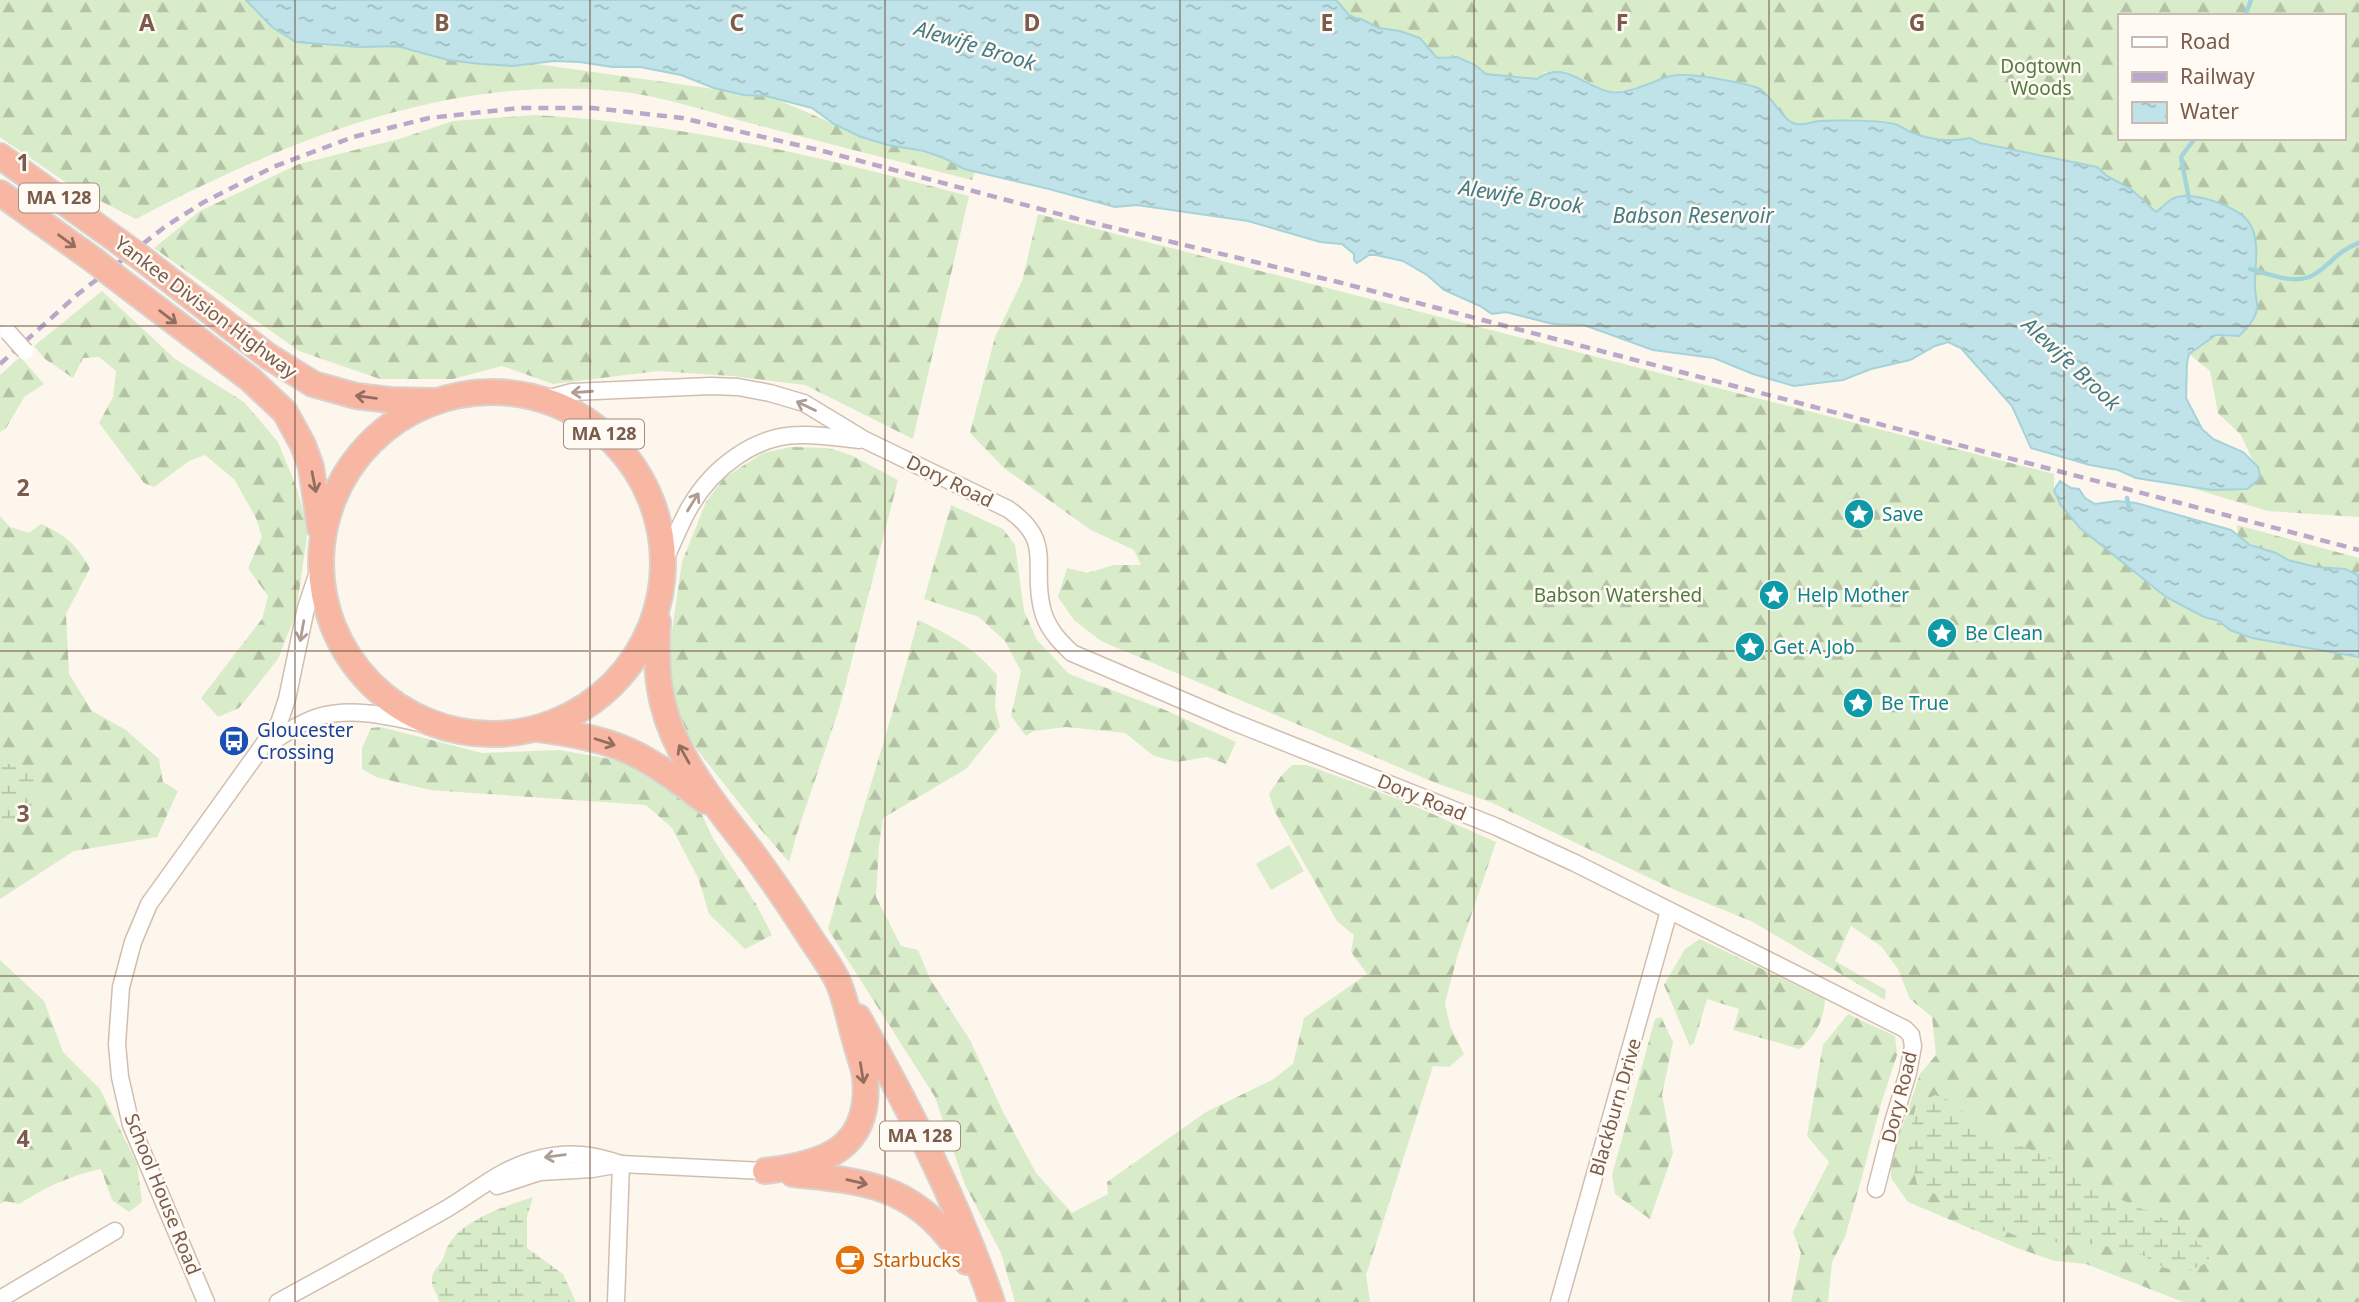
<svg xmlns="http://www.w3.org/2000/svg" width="2359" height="1302" viewBox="0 0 2359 1302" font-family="'Noto Sans',sans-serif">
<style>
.green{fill:#d8ecc9}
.forest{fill:url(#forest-firs);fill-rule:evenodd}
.wetland{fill:url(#wetland-marsh)}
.water{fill:url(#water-ripples);stroke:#a5d3da;stroke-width:2}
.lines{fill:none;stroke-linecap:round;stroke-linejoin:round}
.stream{stroke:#a5d3da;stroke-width:4.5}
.minor-casing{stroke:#d1beb0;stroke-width:19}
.highway-casing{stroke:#dad1cd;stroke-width:28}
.minor{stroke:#fff;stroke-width:16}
.highway{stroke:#f7b7a3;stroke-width:24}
.rail{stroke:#b9a8c9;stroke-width:4.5;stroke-dasharray:10 7;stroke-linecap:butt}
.minor-bridge-casing{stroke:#d1beb0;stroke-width:19;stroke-linecap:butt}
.highway-bridge-casing{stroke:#dad1cd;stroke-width:28;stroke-linecap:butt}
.minor-bridge{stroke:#fff;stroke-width:16}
.highway-bridge{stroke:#f7b7a3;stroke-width:24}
.oneway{stroke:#936e5e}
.oneway2{stroke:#af9d94}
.grid{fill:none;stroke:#7a5c4d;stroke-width:2;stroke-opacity:0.55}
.labels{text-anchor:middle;stroke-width:5;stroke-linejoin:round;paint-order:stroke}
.shield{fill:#fffaf3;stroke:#a28b7f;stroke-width:2}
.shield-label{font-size:18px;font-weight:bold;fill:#7a5c4d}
.park-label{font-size:19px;fill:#537a41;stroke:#fffaf3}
.street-label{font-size:19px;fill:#7a5c4d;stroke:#fffaf3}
.culture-label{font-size:19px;fill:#0d838f;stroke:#fffaf3;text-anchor:start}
.transit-label{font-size:19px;fill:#164399;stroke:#fffaf3;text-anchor:start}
.food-label{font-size:19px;fill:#c56008;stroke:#fffaf3;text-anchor:start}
.water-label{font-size:21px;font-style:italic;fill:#437c86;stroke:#fffaf3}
.grid-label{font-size:23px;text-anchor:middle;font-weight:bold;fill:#7a5c4d;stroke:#fffaf3;stroke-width:5;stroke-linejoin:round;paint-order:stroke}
</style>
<defs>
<pattern id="forest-firs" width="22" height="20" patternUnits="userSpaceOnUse" patternTransform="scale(1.75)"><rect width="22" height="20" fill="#d8ecc9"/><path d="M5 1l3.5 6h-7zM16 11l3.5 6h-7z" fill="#b4c2a5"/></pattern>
<pattern id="wetland-marsh" width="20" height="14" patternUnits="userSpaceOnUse" patternTransform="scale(1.75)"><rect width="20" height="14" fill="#d8ecc9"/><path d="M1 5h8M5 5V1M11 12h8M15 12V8" fill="none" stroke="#b4c2a5"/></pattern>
<pattern id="water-ripples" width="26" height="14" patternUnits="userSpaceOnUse" patternTransform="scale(1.75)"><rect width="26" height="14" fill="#bfe3e8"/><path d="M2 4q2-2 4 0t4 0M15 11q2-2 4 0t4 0" fill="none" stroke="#a0bbbe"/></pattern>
</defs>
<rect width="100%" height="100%" fill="#fdf6ec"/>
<polygon class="green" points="1289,845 1304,871 1271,890 1256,864"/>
<g class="forest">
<path d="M0 0H256L298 39 437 50 771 97 853 132 977 166 972 180C901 162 829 144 757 125 716 114 666 97 624 92 452 72 284 141 136 219L71 186 0 137Z"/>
<path d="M1336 0H2359V517L2268 511 2191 488 2212 490 2247 489 2258 467 2253 461 2241 435 2218 413 2210 371 2189 354C2206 340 2210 334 2233 337L2257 300C2253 284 2256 267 2255 250 2254 222 2236 204 2207 200 2195 198 2181 201 2168 201L2158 212H2156L2131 189 2107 176 2096 167 1980 143 1970 138 1956 141 1926 137 1913 133 1894 124 1817 121 1802 124 1794 123 1784 115 1760 89 1745 83 1699 76H1671L1649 85 1612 92 1599 88 1582 78 1545 72 1537 79 1486 74 1475 65 1451 56 1437 58 1420 38 1400 31 1379 28 1361 19 1355 18 1349 15ZM2119 16H2343V138H2119Z"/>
<path d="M535 115C683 123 826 158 969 196L913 439 805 385 732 376 658 371 553 384 502 366 453 379H380L299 351 154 248 200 211 299 164 399 139 453 121Z"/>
<polygon points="1038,214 2054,474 2054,490 2056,497 2080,528 2166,597 2242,634 2268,642 2315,648 2359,657 2359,1302 2183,1302 2086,1264 2055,1261 2017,1248 1908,1202 1891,1178 1891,1160 1920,1074 1936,1055 1932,1017 1910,999 1898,969 1881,946 1851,926 1835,961 1886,990 1885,1000 1753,922 1675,890 1490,802 1436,783 1101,641 1074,620 1058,597 1067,568 1087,573 1114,565 1141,565 1134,550 1091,530 1004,468 970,433 995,337 1022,281"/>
<polygon points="102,291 175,359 244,402 278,442 297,489 308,529 296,613 278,659 239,708 218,717 201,698 262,619 268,596 248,568 262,537 256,518 234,479 205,455 189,461 154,487 144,483 99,423 113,397 116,371 99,357 83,358 73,378 45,359 34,346"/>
<polygon points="20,357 44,384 25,396 6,428 0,432 0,375"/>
<polygon points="791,447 828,448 851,455 898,480 840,706 797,833 789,862 756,824 694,746 676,709 670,680 670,645 682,562 706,502 724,478 763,453"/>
<polygon points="951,505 1003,529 1015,545 1024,611 1037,640 1069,674 1165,710 1236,742 1226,764 1207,757 1177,762 1154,756 1125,733 1066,727 1034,731 1026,736 1011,716 1021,671 1005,641 979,617 924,599"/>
<path d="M0 516 10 527 29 533 41 524C66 535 76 545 90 568L66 614 69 674 92 711 126 730 159 759 163 782 178 791 157 837 74 851 0 899Z"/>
<path d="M2237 525 2359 558V576C2344 568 2331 570 2315 567 2297 564 2251 548 2238 535Z"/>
<path d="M918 620C953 637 971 645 997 675L995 706 1000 727 966 769 883 818 879 846 876 897 901 946 918 950 930 979 970 1040 1003 1112 1036 1173 1072 1213 1108 1194 1107 1182 1206 1112 1272 1080 1293 1064 1304 1018 1367 974 1351 952 1354 935 1337 921 1275 812 1269 794 1281 776 1292 765H1307L1403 801 1496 842 1458 954 1445 1003 1450 1026 1464 1054 1449 1067 1433 1066 1366 1275 1370 1302H1015L1001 1253 965 1185 935 1097 828 929C857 826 891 724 918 620Z"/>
<polygon points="381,727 482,753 559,750 621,761 662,782 701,813 714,840 756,904 772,935 745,949 709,914 699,880 672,828 646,805 430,790 376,777 362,769 362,748 371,728"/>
<path d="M1700 939 1825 999C1824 1021 1815 1035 1800 1049L1733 1030 1739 1009 1707 999 1694 1043 1690 1046 1664 985 1685 949Z"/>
<path d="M0 960 44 1001 63 1052 100 1089 137 1164 142 1202 129 1212 112 1200 101 1169C68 1176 47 1187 19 1204L5 1201 0 1204Z"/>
<polygon points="1848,1014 1895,1036 1897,1055 1881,1104 1863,1173 1845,1237 1832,1262 1828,1302 1791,1302 1801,1253 1793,1232 1829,1162 1807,1136 1823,1045"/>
<polygon points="1661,1017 1673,1042 1662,1095 1673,1153 1650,1219 1615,1194 1612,1175 1655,1019"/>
</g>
<g class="wetland">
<path d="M0 763C21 765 45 771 35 799 31 811 10 826 0 834Z"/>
<path d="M1935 1095 1951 1101 1989 1135 2034 1151 2088 1179 2122 1200 2180 1226 2209 1253V1262L2186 1272 2165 1268 2139 1253 2126 1249 2070 1241 2040 1244 1983 1224 1962 1209 1917 1184C1910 1153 1908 1137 1916 1105Z"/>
<path d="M533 1197 527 1217V1248L563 1274 576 1302H439C438 1293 430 1287 432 1277 434 1269 440 1265 443 1259 445 1254 446 1248 449 1244 464 1219 508 1205 533 1197Z"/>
</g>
<g class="water">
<path d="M246 0H1336L1349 15 1355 18 1361 19 1379 28 1400 31 1420 38 1437 58 1457 57 1475 65 1486 74 1537 79C1564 59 1585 87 1610 92 1629 95 1654 80 1671 76 1679 74 1690 75 1698 76 1708 77 1752 84 1760 89 1773 97 1779 116 1793 123 1802 127 1811 122 1819 121 1834 120 1881 120 1894 124 1901 125 1906 131 1913 133 1931 140 1952 142 1970 138L1980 143 2097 167 2107 176 2131 189 2156 212C2163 208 2168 199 2177 197 2197 192 2239 207 2250 224 2261 242 2254 268 2255 288 2255 295 2258 302 2257 309 2255 320 2247 328 2239 336L2216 335 2189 354 2187 363 2186 398 2202 429 2213 439 2243 452 2258 467 2260 475 2257 481 2247 489 2212 490 2136 478 2118 470 2090 465 2031 448 2012 406 1961 348 1948 342 1935 346 1910 360 1871 369 1843 380 1794 386 1753 374 1714 358 1653 350 1584 325 1553 324 1506 312 1492 314 1480 306 1444 290 1427 275 1403 261 1376 255H1369L1357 263 1354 260V254L1342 244 1320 242 1248 221 1137 205 1115 207 1049 189 964 169 944 158 924 151 888 145 861 137 834 124 812 108 766 96 744 95 714 88 681 75 640 67H612L580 62 554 61 512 66 481 64 448 60 397 46 362 47 296 42 272 27Z"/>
<polygon points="2060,481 2071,488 2079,489 2085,498 2095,504 2117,501 2136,503 2231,530 2250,545 2276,553 2288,560 2316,567 2345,569 2358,575 2359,657 2252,638 2230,630 2219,621 2204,617 2166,597 2080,528 2060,504 2054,490"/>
</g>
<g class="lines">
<g class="stream">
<polyline points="2245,16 2251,0"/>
<polyline points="2189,199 2181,157 2195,138"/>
<path d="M2250 269C2266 273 2292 284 2309 277 2327 270 2335 251 2359 243"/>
<polyline points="2127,498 2129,508"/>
</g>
<g class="minor-casing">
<g id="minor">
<path d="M546 399 572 392 711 386 738 387 770 393 804 403 865 440 1008 509C1055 542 1031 564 1042 608 1046 627 1059 641 1072 653L1231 721 1497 827 1575 863 1905 1029 1911 1035 1913 1046 1908 1073 1893 1122 1876 1189"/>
<path d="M663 563C673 544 680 523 691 505 713 468 755 435 800 435 819 434 839 438 859 440"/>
<path d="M269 744C284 734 300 723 318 717 357 705 403 720 443 728"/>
<polyline points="497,1186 540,1172 592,1169 621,1164 765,1171"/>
<polyline points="0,1299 115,1231"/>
<polyline points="206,1302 131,1125 120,1077 117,1044 121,987 133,942 149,904 279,723 287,699 306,608 320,566"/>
<path d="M278 1302C335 1271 392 1240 448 1208 481 1188 503 1167 542 1158 571 1151 594 1155 621 1164"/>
<polyline points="616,1302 621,1164"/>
<polyline points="1559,1302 1669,911"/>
</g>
</g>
<g class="highway-casing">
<g id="highway">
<polyline points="0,156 118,241"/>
<polyline points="0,193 95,261"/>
<polyline points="140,257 268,356 313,384 356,396 390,400 434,401"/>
<polyline points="114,276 250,379 285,412 303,445 311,467 320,528"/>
<circle cx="492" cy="563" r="171"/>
<path d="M658 622C655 671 658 707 681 751 700 787 726 819 751 851 771 878 790 906 808 934 818 950 832 967 839 984 846 1002 850 1022 855 1040 858 1052 863 1064 865 1076 872 1148 826 1164 765 1171"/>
<path d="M539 729C562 732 585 736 608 743 644 754 675 778 705 801"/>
<path d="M858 1017C909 1108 958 1203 992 1302"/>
<path d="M793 1174C876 1182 918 1188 967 1262"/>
</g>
</g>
<use href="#minor" class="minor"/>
<use href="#highway" class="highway"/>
<polyline class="rail" points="0,364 78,294 166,226 204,202 273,167 353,137 429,118 519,108 593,108 682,118 823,151 1089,222 1338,282 2359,550"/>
<g class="minor-bridge-casing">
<polyline id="minor-bridge" points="8,332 25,351"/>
</g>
<g class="highway-bridge-casing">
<g id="highway-bridge">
<polyline points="118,241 140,257"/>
<polyline points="95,261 114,276"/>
</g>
</g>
<use href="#minor-bridge" class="minor-bridge"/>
<use href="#highway-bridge" class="highway-bridge"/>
</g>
<defs><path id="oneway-shaft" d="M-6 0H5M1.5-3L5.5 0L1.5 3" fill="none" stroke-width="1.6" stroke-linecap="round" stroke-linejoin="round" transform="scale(1.75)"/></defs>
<g class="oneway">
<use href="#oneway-shaft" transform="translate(67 241) rotate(36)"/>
<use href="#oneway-shaft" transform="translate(168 317) rotate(37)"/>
<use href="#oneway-shaft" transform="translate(366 397) rotate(-173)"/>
<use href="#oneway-shaft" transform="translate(314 482) rotate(79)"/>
<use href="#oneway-shaft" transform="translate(605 742) rotate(18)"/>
<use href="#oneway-shaft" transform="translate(684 754) rotate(-119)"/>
<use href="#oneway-shaft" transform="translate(862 1073) rotate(81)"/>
<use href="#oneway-shaft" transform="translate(857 1182) rotate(13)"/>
</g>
<g class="oneway2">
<use href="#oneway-shaft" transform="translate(582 392) rotate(176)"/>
<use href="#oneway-shaft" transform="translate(806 406) rotate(-154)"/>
<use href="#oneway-shaft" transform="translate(693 502) rotate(-58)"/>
<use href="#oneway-shaft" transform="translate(302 631) rotate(100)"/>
<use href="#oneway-shaft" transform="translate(555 1156) rotate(172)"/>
</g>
<path class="grid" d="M295 0V1302M590 0V1302M885 0V1302M1180 0V1302M1474 0V1302M1769 0V1302M2064 0V1302M0 326H2359M0 651H2359M0 976H2359"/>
<defs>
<g id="sight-disc" transform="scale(1.575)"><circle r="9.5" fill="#0f9aa8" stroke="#fffaf3"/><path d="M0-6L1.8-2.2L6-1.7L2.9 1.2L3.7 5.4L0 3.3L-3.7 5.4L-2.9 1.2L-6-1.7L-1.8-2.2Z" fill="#fff"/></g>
<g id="bus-disc" transform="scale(1.575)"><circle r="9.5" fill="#1a4fb4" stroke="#fffaf3"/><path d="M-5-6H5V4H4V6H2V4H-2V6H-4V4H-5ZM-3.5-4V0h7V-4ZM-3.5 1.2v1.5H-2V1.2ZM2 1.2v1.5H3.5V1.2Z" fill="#fff"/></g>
<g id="cafe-disc" transform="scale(1.575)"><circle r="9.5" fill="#e8710a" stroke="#fffaf3"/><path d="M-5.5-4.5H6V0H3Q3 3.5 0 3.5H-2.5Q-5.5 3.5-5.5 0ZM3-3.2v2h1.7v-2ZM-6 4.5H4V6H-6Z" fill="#fff"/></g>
</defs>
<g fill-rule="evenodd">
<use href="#sight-disc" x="1859" y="514"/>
<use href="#sight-disc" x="1774" y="595"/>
<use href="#sight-disc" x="1942" y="633"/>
<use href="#sight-disc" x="1750" y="647"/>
<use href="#sight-disc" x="1858" y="703"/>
<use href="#bus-disc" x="234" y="741"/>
<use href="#cafe-disc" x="850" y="1260"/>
</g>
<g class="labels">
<g class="shield">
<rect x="19" y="183.5" width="80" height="29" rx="5"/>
<rect x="564" y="419.5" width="80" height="29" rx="5"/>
<rect x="880" y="1121.5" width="80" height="29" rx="5"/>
</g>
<g class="shield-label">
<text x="59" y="204">MA 128</text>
<text x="604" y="440">MA 128</text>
<text x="920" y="1142">MA 128</text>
</g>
<g class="park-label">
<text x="2041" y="73">Dogtown<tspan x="2041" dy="22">Woods</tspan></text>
<text x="1618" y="602">Babson Watershed</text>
</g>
<g class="street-label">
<text transform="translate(206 307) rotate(37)" y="7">Yankee Division Highway</text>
<text transform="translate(950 481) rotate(26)" y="7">Dory Road</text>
<text transform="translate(1422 797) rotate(22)" y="7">Dory Road</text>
<text transform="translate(1899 1097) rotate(-76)" y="7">Dory Road</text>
<text transform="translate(1615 1107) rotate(-74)" y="7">Blackburn Drive</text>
<text transform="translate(163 1194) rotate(68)" y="7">School House Road</text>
</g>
<g class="culture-label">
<text x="1882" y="521">Save</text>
<text x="1797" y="602">Help Mother</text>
<text x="1965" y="640">Be Clean</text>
<text x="1773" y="654">Get A Job</text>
<text x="1881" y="710">Be True</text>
</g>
<g class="transit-label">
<text x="257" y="737">Gloucester<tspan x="257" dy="22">Crossing</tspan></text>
</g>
<g class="food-label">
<text x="873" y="1267">Starbucks</text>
</g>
<g class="water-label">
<text transform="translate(975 46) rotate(17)" y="7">Alewife Brook</text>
<text transform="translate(1521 197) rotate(9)" y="7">Alewife Brook</text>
<text x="1693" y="223">Babson Reservoir</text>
<text transform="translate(2071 364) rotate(43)" y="7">Alewife Brook</text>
</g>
</g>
<g class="grid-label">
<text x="147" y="31">A</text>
<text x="442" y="31">B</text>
<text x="737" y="31">C</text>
<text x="1032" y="31">D</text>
<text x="1327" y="31">E</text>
<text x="1622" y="31">F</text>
<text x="1917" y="31">G</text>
<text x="23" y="171">1</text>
<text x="23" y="496">2</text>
<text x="23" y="822">3</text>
<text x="23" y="1147">4</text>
</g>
<rect x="2118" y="14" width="228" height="126" fill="#fffaf3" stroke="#cabbb1" stroke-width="2"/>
<rect x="2132" y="37" width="35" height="10" fill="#ffffff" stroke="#cabbb1" stroke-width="2"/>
<text x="2180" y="49" font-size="21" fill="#7a5c4d">Road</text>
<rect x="2132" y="72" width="35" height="10" fill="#b9a8c9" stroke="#cabbb1" stroke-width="2"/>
<text x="2180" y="84" font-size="21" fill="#7a5c4d">Railway</text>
<rect x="2132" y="102" width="35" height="21" fill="url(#water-ripples)" stroke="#cabbb1" stroke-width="2"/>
<text x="2180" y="119" font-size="21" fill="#7a5c4d">Water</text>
</svg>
